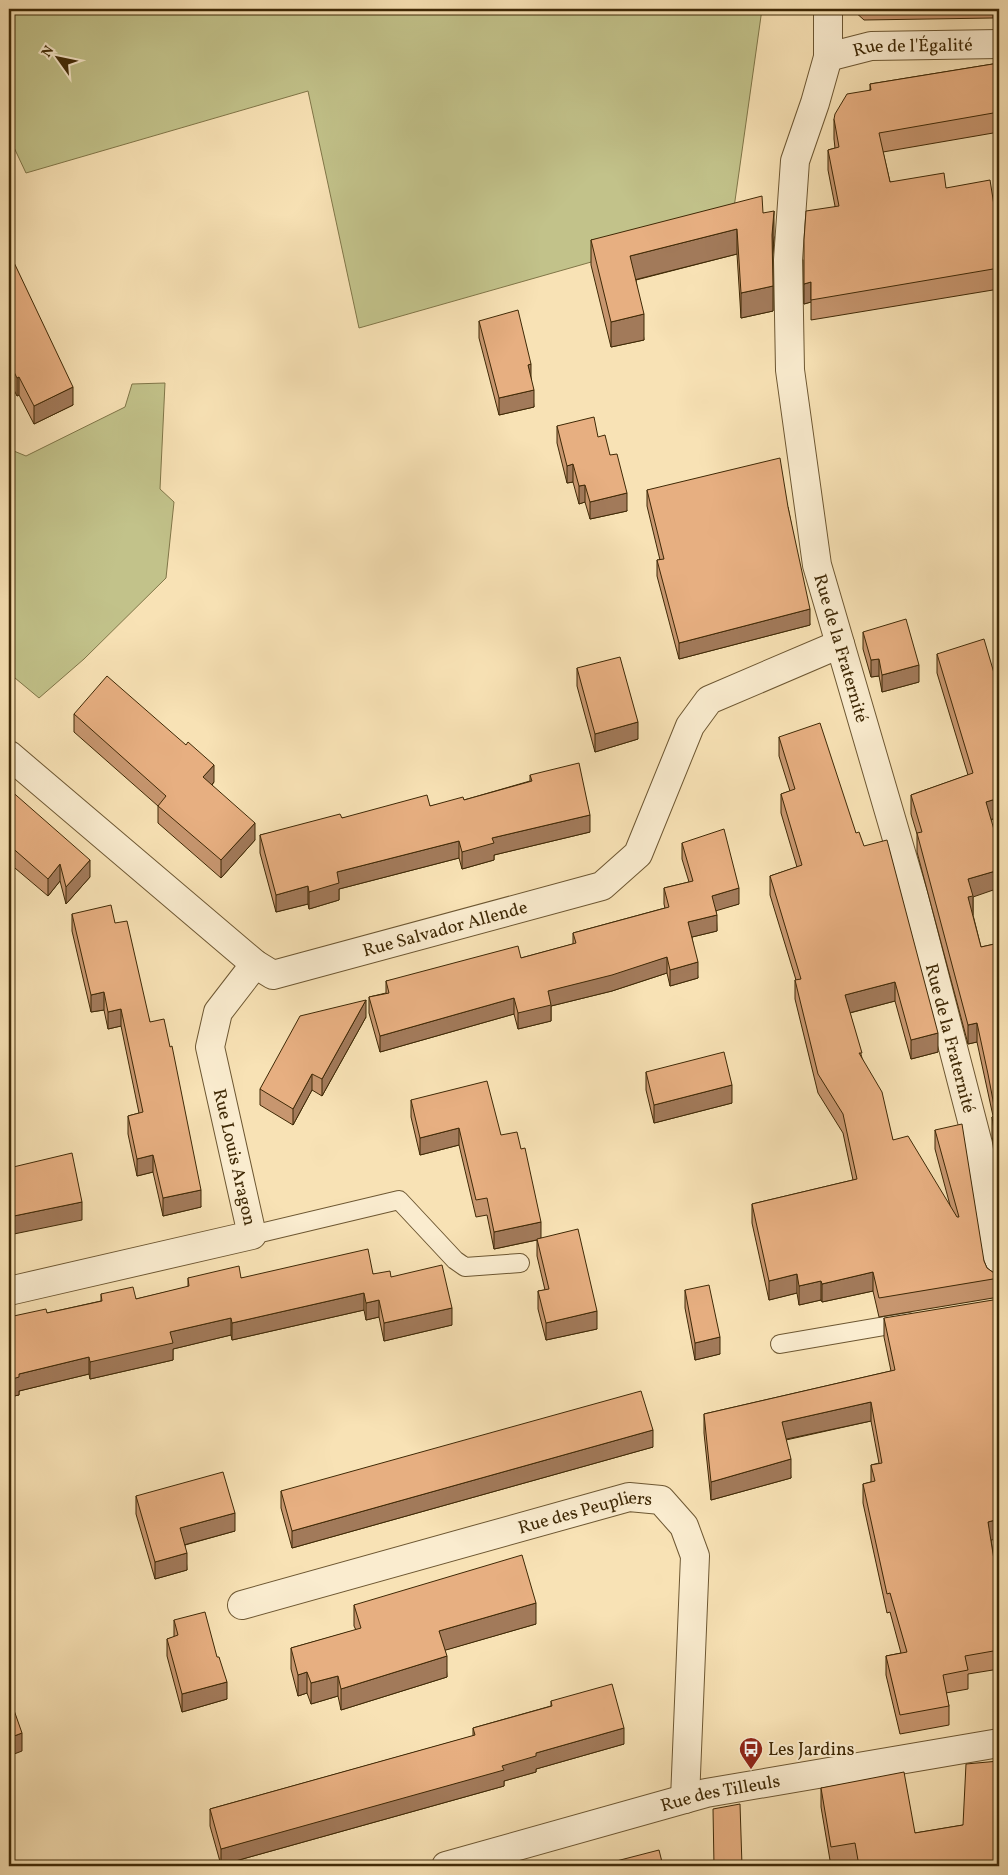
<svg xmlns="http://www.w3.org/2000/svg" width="1008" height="1875" viewBox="0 0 1008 1875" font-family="Vollkorn,serif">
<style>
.green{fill:#c2c28a;stroke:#807648}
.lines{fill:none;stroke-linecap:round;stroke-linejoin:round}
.service-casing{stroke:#6d5732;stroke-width:20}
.minor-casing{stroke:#6d5732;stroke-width:30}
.service{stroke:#faeccf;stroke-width:18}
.minor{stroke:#faeccf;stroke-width:28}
.wall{fill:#c7966f;stroke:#3f2906}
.shaded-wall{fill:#a27a5a;stroke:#3f2906}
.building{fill:#e7af81;stroke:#3f2906}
.labels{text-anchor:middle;stroke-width:4;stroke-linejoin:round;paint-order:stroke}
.street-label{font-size:18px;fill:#3f2906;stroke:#faeccf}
.poi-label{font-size:18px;fill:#3f2906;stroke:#faeccf;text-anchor:start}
</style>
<rect width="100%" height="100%" fill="#f8e2b5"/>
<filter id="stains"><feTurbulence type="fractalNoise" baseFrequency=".004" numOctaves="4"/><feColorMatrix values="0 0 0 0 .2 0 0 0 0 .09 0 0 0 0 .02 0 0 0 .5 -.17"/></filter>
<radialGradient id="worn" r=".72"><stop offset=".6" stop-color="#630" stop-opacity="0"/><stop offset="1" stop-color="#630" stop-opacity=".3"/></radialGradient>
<g class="green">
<polygon points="9,9 762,9 732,222 359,328 308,91 26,173 9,137"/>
<polygon points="165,383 160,489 174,502 166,578 84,659 39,698 9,673 9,449 26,456 125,407 132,384"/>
</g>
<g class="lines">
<g class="service-casing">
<g id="service">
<polyline points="252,1235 399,1200 455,1260 465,1267 520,1263"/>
<polyline points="780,1344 908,1322"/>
</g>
</g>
<g class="minor-casing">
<g id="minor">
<path id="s1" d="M828 9V57L815 103 795 161 788 260 790 370 817 565 914 897 978 1144 999 1277"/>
<path id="s2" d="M828 57 871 46 999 44"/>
<path id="s3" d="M9 755 255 964 273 975 602 886 638 854 690 726 709 700 840 644"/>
<polyline points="9,1291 252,1235 210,1047 218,1012 255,964"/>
<path id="s4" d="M242 1605 629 1497 661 1500 684 1526 695 1556 685 1799"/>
<path id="s5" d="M446 1866 706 1793 999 1743"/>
</g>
</g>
<use href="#service" class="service"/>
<use href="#minor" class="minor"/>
</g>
<g class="wall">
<polygon points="853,9 993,9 993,18 864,20 853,10"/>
<polygon points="999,63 999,132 883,152 890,182 946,188 999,237 999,289 811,320 811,302 804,304 804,260 835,206 828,170 828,150 835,148 834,139 834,119 870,90 870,84"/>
<polygon points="763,213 774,237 773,255 773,311 741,318 737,254 636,280 644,340 611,347 591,265 591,240"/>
<polygon points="9,252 73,405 34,424 19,395 17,396 9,380"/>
<polygon points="479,321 531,378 534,407 499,415 479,338"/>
<polygon points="557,426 598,437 610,455 627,511 590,519 585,502 579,504 573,482 567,483 557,443"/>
<polygon points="647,490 788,507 810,625 679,659 657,576 657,560 660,560 647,506"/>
<polygon points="863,632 919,682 882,692 879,676 871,677 863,649"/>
<polygon points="937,654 999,690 999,817 991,820 973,897 973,915 981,947 999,943 999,1181 992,1136 992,1117 993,1116 977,1042 968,1044 917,852 917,834 911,814 911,795 968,775 937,673"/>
<polygon points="577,668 638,739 595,752 577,686"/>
<polygon points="74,714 214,782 212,785 255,840 221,878 158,823 158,806 74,732"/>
<polygon points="779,737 856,833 938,1052 911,1059 895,1001 850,1013 862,1058 893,1140 951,1209 935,1149 935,1130 984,1261 987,1268 994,1273 999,1273 999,1297 879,1317 873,1291 822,1302 821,1300 799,1305 797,1293 769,1300 752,1223 752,1204 853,1180 843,1133 818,1093 795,999 795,980 796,980 770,895 770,876 797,867 781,813 781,794 790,791 779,756"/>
<polygon points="530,775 590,832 494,855 494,860 462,869 459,858 339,889 339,900 309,909 308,904 276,912 260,853 260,835 342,818 430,806 464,800 530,781"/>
<polygon points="9,789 90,877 66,904 60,881 48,896 9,863"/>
<polygon points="682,843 739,904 716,910 717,931 692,937 698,978 670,986 667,973 612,991 551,1006 551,1021 518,1029 514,1014 380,1052 369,1013 369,997 386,993 386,981 521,958 573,944 573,933 665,908 664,904 664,888 689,882 682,859"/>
<polygon points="72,914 115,923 150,1022 201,1207 163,1216 153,1172 137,1176 128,1134 128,1116 139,1113 121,1026 108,1029 104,1010 91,1012 72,931"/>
<polygon points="366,1017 322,1096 312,1090 293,1125 260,1105 260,1089"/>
<polygon points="646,1072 732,1103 654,1123 646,1090"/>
<polygon points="411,1100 501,1135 541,1238 597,1329 546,1340 538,1309 538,1291 545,1290 537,1256 537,1240 494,1249 487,1215 476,1217 459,1145 420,1155 411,1117"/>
<polygon points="373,1274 391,1277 452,1325 384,1341 379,1317 366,1320 364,1310 232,1340 231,1335 173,1349 173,1360 90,1379 89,1374 19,1391 19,1395 9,1397 9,1317 47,1313 101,1301 101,1294 136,1299 188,1287 188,1278 241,1278"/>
<polygon points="685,1290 720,1354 695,1360 685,1308"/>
<polygon points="884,1318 991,1540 999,1591 999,1669 968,1674 968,1689 946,1693 949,1706 949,1725 900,1734 886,1675 886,1656 901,1653 890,1612 887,1613 863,1503 863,1484 871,1482 871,1465 879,1463 871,1421 786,1440 791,1478 711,1500 704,1433 704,1414 891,1371 884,1337"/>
<polygon points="653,1447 292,1548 281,1508 281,1491"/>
<polygon points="136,1496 235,1531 185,1545 187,1570 155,1579 136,1514"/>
<polygon points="354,1605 536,1624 445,1650 447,1677 341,1710 338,1696 311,1704 307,1693 298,1696 291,1669 291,1648 356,1630 354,1626"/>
<polygon points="174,1620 227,1699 182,1712 167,1656 167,1639 174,1637"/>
<polygon points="551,1701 624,1744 536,1769 536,1772 504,1781 504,1786 221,1865 210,1826 210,1809 473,1736 473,1728 551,1706"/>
<polygon points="821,1788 915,1833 963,1825 999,1866 855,1866 855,1862 831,1866 821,1807"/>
</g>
<g class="shaded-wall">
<polygon points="774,211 774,237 772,260 772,235"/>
<polygon points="737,229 737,254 630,281 630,256"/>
<polygon points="811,282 811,302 804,304 804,284"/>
<polygon points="773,286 773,311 741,318 741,293"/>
<polygon points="644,314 644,340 611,347 611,322"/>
<polygon points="531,364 531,381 528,365"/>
<polygon points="19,377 19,395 17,396 17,378"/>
<polygon points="73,387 73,405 34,424 34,406"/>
<polygon points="534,390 534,407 499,415 499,398"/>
<polygon points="573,464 573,482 567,483 567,466"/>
<polygon points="585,485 585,502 579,504 579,486"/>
<polygon points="627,493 627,511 590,519 590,502"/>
<polygon points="810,609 810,625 679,659 679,643"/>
<polygon points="879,659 879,676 871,677 871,660"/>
<polygon points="919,665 919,682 882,692 882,675"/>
<polygon points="638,722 638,739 595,752 595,734"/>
<polygon points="214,765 214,782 203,794 203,777"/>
<polygon points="999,798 999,817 986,821 986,802"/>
<polygon points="590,815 590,832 494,855 494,860 462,869 462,852 492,838"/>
<polygon points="255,823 255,840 221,878 221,860"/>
<polygon points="459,841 459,858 339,889 339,900 309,909 309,892 337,872"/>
<polygon points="90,860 90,877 66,904 66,887"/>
<polygon points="60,864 60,881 48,896 48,879"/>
<polygon points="999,870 999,888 973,897 973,915 968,916 968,879"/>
<polygon points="308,886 308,904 276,912 276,895"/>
<polygon points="739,888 739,904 712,912 712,896"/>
<polygon points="717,915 717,931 688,938 688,922"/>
<polygon points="667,957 667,973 612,991 551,1006 551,1021 518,1029 518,1013 548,991"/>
<polygon points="698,962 698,978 670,986 670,970"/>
<polygon points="895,982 895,1001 845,1014 845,995"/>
<polygon points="104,992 104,1010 91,1012 91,995"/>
<polygon points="514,998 514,1014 380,1052 380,1036"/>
<polygon points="366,1000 366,1017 322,1096 322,1079"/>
<polygon points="121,1009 121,1026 108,1029 108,1012"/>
<polygon points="977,1023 977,1042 968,1044 968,1025"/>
<polygon points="938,1033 938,1052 911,1059 911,1040"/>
<polygon points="312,1074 312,1090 293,1125 293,1109"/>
<polygon points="732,1085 732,1103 654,1123 654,1105"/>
<polygon points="459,1128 459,1145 420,1155 420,1138"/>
<polygon points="153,1155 153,1172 137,1176 137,1159"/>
<polygon points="201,1190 201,1207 163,1216 163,1198"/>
<polygon points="82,1202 82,1220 9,1235 9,1217"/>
<polygon points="541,1222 541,1239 494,1249 494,1232"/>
<polygon points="873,1272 873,1291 822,1302 822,1284"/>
<polygon points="797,1274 797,1293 769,1300 769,1281"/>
<polygon points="821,1281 821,1300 799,1305 799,1286"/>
<polygon points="364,1293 364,1310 232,1340 232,1323"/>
<polygon points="379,1300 379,1317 366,1320 366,1303"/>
<polygon points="452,1308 452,1325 384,1341 384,1323"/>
<polygon points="597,1311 597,1329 546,1340 546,1323"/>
<polygon points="231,1318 231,1335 173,1349 173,1360 90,1379 90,1362 170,1332"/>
<polygon points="720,1337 720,1354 695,1360 695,1343"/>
<polygon points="89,1357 89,1374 19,1391 19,1395 9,1397 9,1380 19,1374"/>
<polygon points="871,1402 871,1421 782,1440 782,1422"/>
<polygon points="653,1430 653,1447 292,1548 292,1531"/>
<polygon points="791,1459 791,1478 711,1500 711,1482"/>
<polygon points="235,1513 235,1531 180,1546 180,1528"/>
<polygon points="999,1519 999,1538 988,1541 988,1522"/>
<polygon points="187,1553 187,1570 155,1579 155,1562"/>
<polygon points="536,1603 536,1624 439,1652 439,1631"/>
<polygon points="447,1656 447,1677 341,1710 341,1689"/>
<polygon points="307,1672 307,1693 298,1696 298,1675"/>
<polygon points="338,1676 338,1696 311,1704 311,1683"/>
<polygon points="227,1682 227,1699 182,1712 182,1694"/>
<polygon points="624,1728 624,1744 536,1769 536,1772 504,1781 504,1786 221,1865 221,1849 502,1766 536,1753"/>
<polygon points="22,1733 22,1751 9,1756 9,1738"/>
</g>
<g class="building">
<polygon points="999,63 999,112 879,133 890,182 944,173 946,188 990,180 999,237 999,268 811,300 811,282 804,284 804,240 806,211 839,206 828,150 839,147 834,119 835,114 847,94 871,90 870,84"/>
<polygon points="762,196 763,213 774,211 772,235 773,286 741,293 737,229 630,256 644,314 611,322 591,240"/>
<polygon points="9,252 73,387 34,406 19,377 17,378 9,362"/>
<polygon points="518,310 531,364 528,365 534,390 499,398 479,321"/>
<polygon points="594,417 598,437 605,435 610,455 617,454 627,493 590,502 585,485 579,486 573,464 567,466 557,426"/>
<polygon points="780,458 788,507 810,609 679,643 657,560 664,559 647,490"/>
<polygon points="906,619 919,665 882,675 879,659 871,660 863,632"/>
<polygon points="984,639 999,690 999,798 986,802 999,847 999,870 968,879 973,896 968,897 981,947 999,943 999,1162 992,1117 996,1116 988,1074 977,1023 968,1025 917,833 922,832 911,795 973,773 937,654"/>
<polygon points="620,657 638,722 595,734 577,668"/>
<polygon points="107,676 186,745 188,742 214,765 203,777 255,823 221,860 158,806 166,796 74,714"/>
<polygon points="820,723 856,833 859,832 864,846 887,840 938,1033 911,1040 895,982 845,995 862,1053 859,1053 882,1092 893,1140 908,1136 957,1217 959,1217 935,1130 962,1124 984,1261 987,1268 994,1273 999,1273 999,1278 879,1298 873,1272 822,1284 821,1281 799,1286 797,1274 769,1281 752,1204 857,1179 843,1114 818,1074 795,980 801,979 770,876 802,865 781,794 795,789 779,737"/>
<polygon points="579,763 590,815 492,838 494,843 462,852 459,841 337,872 339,883 309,892 308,886 276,895 260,835 340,814 342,818 427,795 430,806 463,797 464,800 532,781 530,775"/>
<polygon points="9,789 90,860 66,887 60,864 48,879 9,845"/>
<polygon points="724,829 739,888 712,896 717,915 688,922 698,962 670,970 667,957 612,975 548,991 551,1005 518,1013 514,998 380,1036 369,997 389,993 386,981 518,946 521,958 576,943 573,933 669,907 664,888 693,881 682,843"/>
<polygon points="111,905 115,923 127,921 150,1022 164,1019 170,1047 172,1046 201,1190 163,1198 153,1155 137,1159 128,1116 143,1112 121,1009 108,1012 104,992 91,995 72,914"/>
<polygon points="366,1000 322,1079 312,1074 293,1109 260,1089 300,1016"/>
<polygon points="724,1052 732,1085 654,1105 646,1072"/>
<polygon points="487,1081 501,1135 517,1132 521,1149 525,1148 541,1222 494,1232 487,1198 476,1200 459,1128 420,1138 411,1100"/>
<polygon points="72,1153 82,1202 9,1217 9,1168"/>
<polygon points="578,1229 597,1311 546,1323 538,1291 549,1289 537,1239"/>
<polygon points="368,1249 373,1274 390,1271 391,1277 442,1265 452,1308 384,1323 379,1300 366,1303 364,1293 232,1323 231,1318 170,1332 173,1343 90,1362 89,1357 19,1374 19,1377 9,1380 9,1317 46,1309 47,1313 102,1301 101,1294 133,1287 136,1299 189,1286 188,1278 239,1266 241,1278"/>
<polygon points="709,1285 720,1337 695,1343 685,1290"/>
<polygon points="999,1299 999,1519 988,1522 999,1591 999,1650 965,1656 968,1670 943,1675 949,1706 900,1715 886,1656 907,1652 890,1593 887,1594 863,1484 875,1481 871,1465 882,1463 871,1402 782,1422 791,1459 711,1482 704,1414 895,1370 884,1318"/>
<polygon points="641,1391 653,1430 292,1531 281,1491"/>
<polygon points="223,1472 235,1513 180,1528 187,1553 155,1562 136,1496"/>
<polygon points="522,1555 536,1603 439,1631 447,1656 341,1689 338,1676 311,1683 307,1672 298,1675 291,1648 361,1628 354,1605"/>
<polygon points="205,1612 217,1657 219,1657 227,1682 182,1694 167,1639 178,1635 174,1620"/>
<polygon points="612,1684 624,1728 536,1753 536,1756 502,1766 504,1770 221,1849 210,1809 475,1735 473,1728 552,1706 551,1701"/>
<polygon points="9,1696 22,1733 9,1738"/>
<polygon points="999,1761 999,1866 859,1866 855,1843 831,1847 821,1788 904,1772 915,1833 963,1825 966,1764"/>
<polygon points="740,1804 742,1866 714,1866 713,1809"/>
<polygon points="659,1850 663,1866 597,1866"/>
</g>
<defs>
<g id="bus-pin" transform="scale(1.25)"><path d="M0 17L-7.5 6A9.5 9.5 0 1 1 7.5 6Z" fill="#8f2418" stroke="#faeccf"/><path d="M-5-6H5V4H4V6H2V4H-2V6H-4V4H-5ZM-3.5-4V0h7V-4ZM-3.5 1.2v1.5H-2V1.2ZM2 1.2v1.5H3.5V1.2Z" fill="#fff"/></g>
</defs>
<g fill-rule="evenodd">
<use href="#bus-pin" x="751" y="1749"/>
</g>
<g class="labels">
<g class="street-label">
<text dy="6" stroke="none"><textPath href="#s2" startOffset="86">Rue de l'Égalité</textPath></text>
<text dy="6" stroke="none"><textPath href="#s1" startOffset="650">Rue de la Fraternité</textPath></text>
<text dy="6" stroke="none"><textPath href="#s3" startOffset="522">Rue Salvador Allende</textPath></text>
<text dy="6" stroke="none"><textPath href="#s1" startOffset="1055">Rue de la Fraternité</textPath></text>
<text transform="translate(235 1157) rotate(77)" y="6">Rue Louis Aragon</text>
<text dy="6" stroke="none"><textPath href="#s4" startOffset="356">Rue des Peupliers</textPath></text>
<text dy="6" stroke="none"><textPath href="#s5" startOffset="284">Rue des Tilleuls</textPath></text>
</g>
<g class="poi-label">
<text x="768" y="1755">Les Jardins</text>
</g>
</g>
<rect width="1008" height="1875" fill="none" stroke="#f8e2b5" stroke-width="30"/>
<rect x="10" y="10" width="988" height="1855" fill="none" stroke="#3f2906" stroke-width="2.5"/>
<rect x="15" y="15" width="978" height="1845" fill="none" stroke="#3f2906"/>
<g transform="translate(58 58) rotate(303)" stroke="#faeccf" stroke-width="4" paint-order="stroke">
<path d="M0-4L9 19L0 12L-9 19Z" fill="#3f2906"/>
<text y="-8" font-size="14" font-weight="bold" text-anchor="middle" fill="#3f2906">N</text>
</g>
<rect width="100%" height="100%" filter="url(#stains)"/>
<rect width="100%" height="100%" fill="url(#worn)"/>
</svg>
